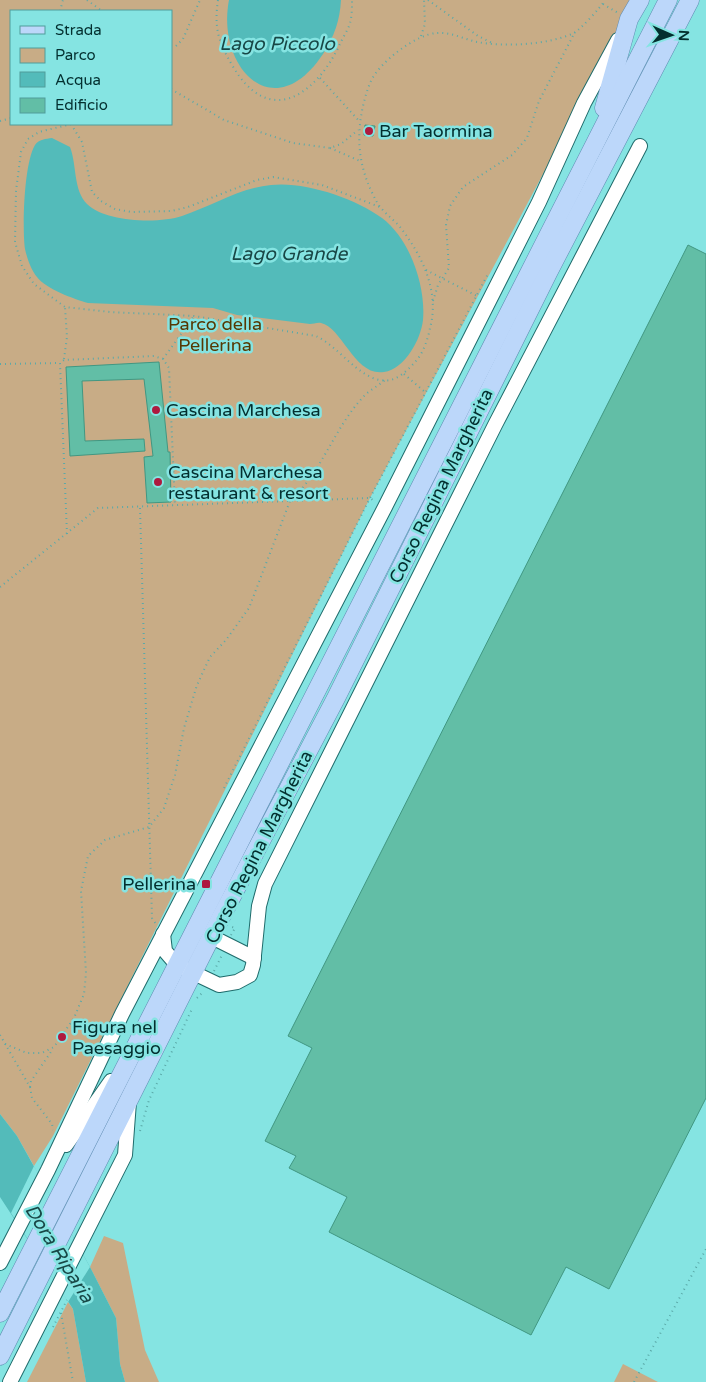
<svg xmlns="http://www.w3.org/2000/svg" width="706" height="1382" viewBox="0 0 706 1382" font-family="'Varela Round',sans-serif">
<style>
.green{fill:#c8ac86;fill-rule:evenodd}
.water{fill:#53bbba}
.pier{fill:#85e4e2}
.building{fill:#62bea6;stroke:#419782}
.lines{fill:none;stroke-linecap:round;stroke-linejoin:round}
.minor-casing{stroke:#1f6b6b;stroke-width:16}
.major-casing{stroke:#5e8bb1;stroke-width:19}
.path{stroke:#5ba9a8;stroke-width:2;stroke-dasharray:1 4;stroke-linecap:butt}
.minor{stroke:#fff;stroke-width:14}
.major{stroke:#bcd7fa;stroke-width:18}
.poi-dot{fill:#ae1a3f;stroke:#85e4e2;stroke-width:2}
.labels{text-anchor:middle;stroke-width:5;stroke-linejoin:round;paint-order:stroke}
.poi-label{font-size:18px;fill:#032f2f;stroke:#85e4e2;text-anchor:start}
.park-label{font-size:18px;fill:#563803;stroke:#85e4e2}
.street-label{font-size:18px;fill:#032f2f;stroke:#85e4e2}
.water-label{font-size:19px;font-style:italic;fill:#184746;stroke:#85e4e2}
</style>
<rect width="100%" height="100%" fill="#85e4e2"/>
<g class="green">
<path d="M0 0H636L370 498 53 1136 34 1166 17 1136 0 1114ZM11 11H171V124H11Z"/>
<polygon points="104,1236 123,1243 145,1350 159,1382 125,1382 120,1364 116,1318 90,1267"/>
<polygon points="68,1302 73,1309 86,1382 27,1382"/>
<polygon points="623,1364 658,1382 614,1382"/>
</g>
<g class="water">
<path d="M229 0H341C340 20 334 37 323 54 273 129 216 66 229 0Z"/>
<path d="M52 138 70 147C77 165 73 190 87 204 105 222 158 224 182 216 212 206 239 188 271 185 304 181 355 198 382 218 410 239 426 286 423 320 421 339 405 369 384 372 355 377 342 327 321 323 318 322 313 324 310 324L237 315 213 308 88 303C74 299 46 289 37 277 31 270 27 258 25 249 22 227 24 163 35 145 39 139 46 139 52 138Z"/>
<polygon points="0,1114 17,1136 90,1267 116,1318 120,1364 125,1382 86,1382 73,1309 0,1197"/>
</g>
<polygon class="pier" points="34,1166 90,1267 68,1302 11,1213"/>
<g class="building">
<polygon points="365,125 375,126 373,136 364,135"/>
<polygon points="688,245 706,254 706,1098 609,1289 566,1267 531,1335 329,1232 347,1197 289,1168 296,1156 265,1141 312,1048 288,1036"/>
<polygon points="159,362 168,452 170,452 171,502 147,503 144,457 153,456 144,379 82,381 85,441 144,439 145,451 70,456 66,367"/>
</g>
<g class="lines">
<g class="minor-casing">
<g id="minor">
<polyline points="163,934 165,951 177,965 219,985 237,982 250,975 253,965 259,906 265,884 495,425 640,146"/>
<polyline points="212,937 254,958"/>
<polyline points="66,1145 111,1081"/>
<polyline points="0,1263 48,1170 122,1014 385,507 539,202 584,103 618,40"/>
<polyline points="10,1382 125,1155 129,1102"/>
</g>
</g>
<g class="major-casing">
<g id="major">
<polyline points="604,108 629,19 640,0"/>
<polyline points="0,1313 668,0"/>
<polyline points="0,1356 219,921 336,698 549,271 690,0"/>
</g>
</g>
<g class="path">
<polyline points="87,0 102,11"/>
<path d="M218 0C214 28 218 41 232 65 269 129 316 95 340 44 343 37 348 30 350 23 352 16 352 7 352 0"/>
<polyline points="428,0 478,36 492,43"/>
<polyline points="603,4 618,13"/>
<polyline points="60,11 63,0"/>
<polyline points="421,36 425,24 424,0"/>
<polyline points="171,46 176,46 183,39 200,0"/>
<polyline points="320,78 360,122"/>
<polyline points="171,89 224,120 293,143 330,148 341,144 358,130"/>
<polyline points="0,121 11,118"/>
<path d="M71 124 39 132 28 139 21 152 16 191 15 242 22 266 34 284 65 307 110 312 194 316 316 336C339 347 357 376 380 380 395 383 406 372 415 362 423 354 428 339 430 328 440 292 422 255 400 227 394 220 387 215 381 208 376 203 367 182 365 175 355 144 359 112 370 83 378 63 416 34 437 33 451 32 464 39 477 42 505 47 548 45 574 33 581 29 601 7 605 0"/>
<polyline points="71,124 82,142 92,192 101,201 115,209 131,212 172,211 188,207 257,180 273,177 322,185 380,207"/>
<polyline points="330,148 360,161"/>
<polyline points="426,270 477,296"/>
<polyline points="433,301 438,285 449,268 446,225 450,206 463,187 512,155 527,138 539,101 575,32"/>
<polyline points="64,359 67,337 65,307"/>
<polyline points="163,359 194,316"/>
<polyline points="0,364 60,363"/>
<polyline points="404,374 425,392"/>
<polyline points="140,508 152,918 156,924"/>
<polyline points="67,534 60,363 64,360 154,356 163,359 169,368 175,506"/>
<polyline points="0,587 98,508 370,498 374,501"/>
<polyline points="224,788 370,498 489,272"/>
<polyline points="231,935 235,928 232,927"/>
<polyline points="214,971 222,955"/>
<polyline points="197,998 204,991"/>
<polyline points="0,1035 30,1087 32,1098 52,1124 53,1130"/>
<path d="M5 1044 27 1053H42L54 1047 74 1018 84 994 86 973 81 891 88 856 105 840 149 827 164 808 175 775 184 728 197 685 210 657 226 640 249 608 290 501C323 471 335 425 366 394 372 389 379 385 385 380"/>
<polyline points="30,1087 31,1081 53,1049"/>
<polyline points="140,1131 149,1100 192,1009"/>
<polyline points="61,1313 73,1382"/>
<polyline points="53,1327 67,1300"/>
<polyline points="634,1382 706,1249"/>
</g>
<use href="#minor" class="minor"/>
<use href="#major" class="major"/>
</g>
<g class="poi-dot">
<circle cx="369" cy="131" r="5"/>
<circle cx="156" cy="410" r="5"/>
<circle cx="158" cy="482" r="5"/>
<rect x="201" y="879" width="10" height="10" rx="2.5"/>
<circle cx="62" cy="1037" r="5"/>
</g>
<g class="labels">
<g class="poi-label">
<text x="379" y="137">Bar Taormina</text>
<text x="166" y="416">Cascina Marchesa</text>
<text x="168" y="478">Cascina Marchesa<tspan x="168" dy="21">restaurant &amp; resort</tspan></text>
<text x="196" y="890" text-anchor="end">Pellerina</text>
<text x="72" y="1033">Figura nel<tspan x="72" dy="21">Paesaggio</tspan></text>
</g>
<g class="park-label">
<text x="215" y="330">Parco della<tspan x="215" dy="21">Pellerina</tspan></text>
</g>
<g class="street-label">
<text transform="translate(441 486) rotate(-64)" y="6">Corso Regina Margherita</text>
<text transform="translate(259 847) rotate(-63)" y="6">Corso Regina Margherita</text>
</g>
<g class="water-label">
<text x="277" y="50">Lago Piccolo</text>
<text x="289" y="260">Lago Grande</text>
<text transform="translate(60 1253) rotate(58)" y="7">Dora Riparia</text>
</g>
</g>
<rect x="10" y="10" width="162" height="115" fill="#85e4e2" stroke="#519c9a"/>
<rect x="20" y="26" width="25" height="8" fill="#bcd7fa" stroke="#519c9a"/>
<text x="55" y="35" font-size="15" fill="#032f2f">Strada</text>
<rect x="20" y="48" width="25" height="15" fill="#c8ac86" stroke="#519c9a"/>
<text x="55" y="60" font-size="15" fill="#032f2f">Parco</text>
<rect x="20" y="72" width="25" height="15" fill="#53bbba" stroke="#519c9a"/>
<text x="55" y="85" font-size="15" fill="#032f2f">Acqua</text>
<rect x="20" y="98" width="25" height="15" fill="#62bea6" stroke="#519c9a"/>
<text x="55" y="110" font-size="15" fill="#032f2f">Edificio</text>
<g transform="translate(671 35) rotate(92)" stroke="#85e4e2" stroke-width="4" paint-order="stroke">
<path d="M0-4L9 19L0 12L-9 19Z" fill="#032f2f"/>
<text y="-8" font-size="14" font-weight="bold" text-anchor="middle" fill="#032f2f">N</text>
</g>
</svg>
